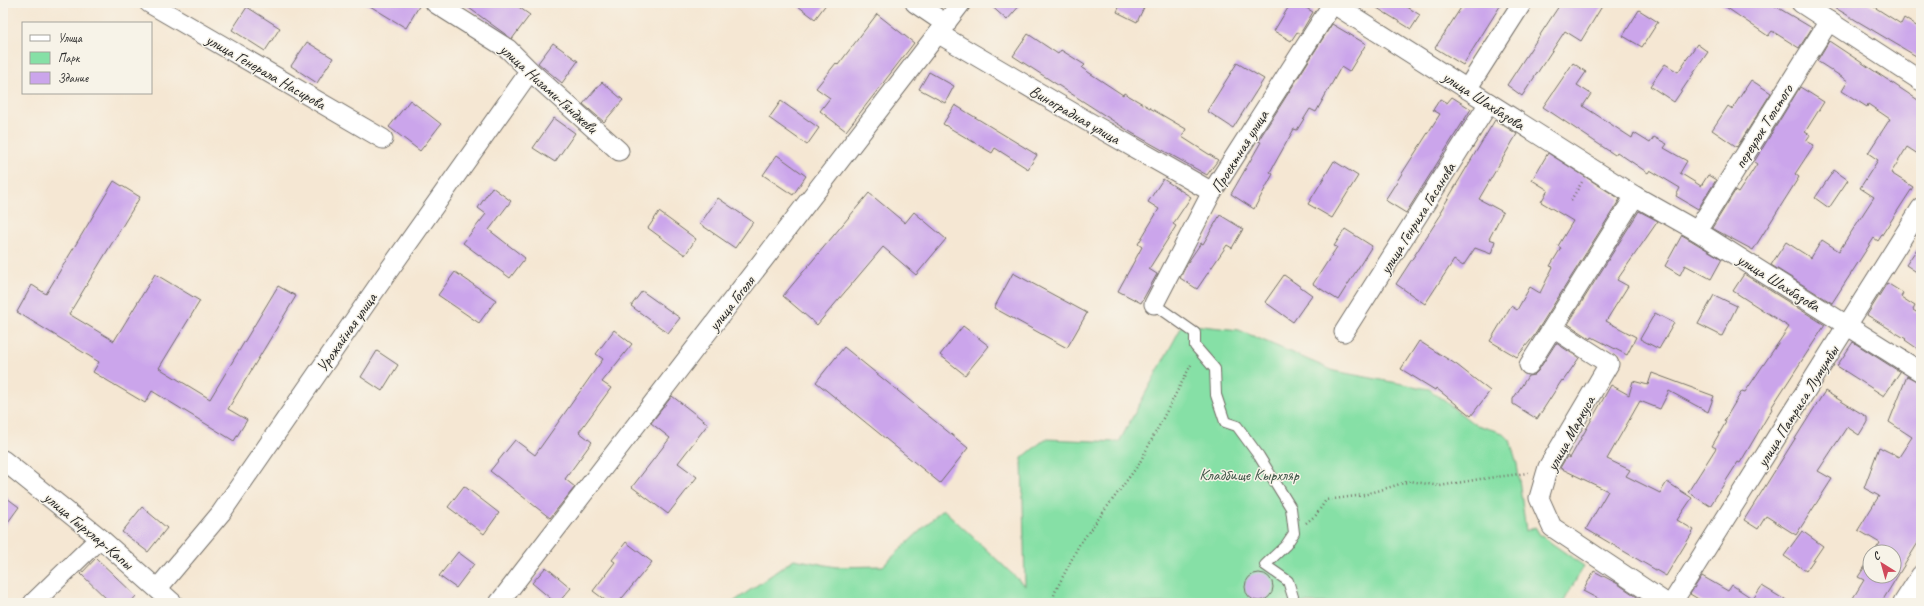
<svg xmlns="http://www.w3.org/2000/svg" width="1924" height="606" viewBox="0 0 1924 606" font-family="Caveat,sans-serif">
<style>
.green{fill:#86e0a6;stroke:#588668}
.building{fill:#cba5eb}
.lines{fill:none;stroke-linecap:round;stroke-linejoin:round}
.service-casing{stroke:#726d66;stroke-width:12}
.minor-casing{stroke:#726d66;stroke-width:21}
.path{stroke:#726d66;stroke-width:2.5;stroke-dasharray:1 3;stroke-linecap:butt}
.service{stroke:#fff;stroke-width:10}
.minor{stroke:#fff;stroke-width:19}
.labels{text-anchor:middle;stroke-width:3;stroke-linejoin:round;paint-order:stroke}
.street-label{font-size:16px;fill:#2b2b2b;stroke:#f7f3e8}
.park-label{font-size:16px;fill:#42584a;stroke:#f7f3e8}
</style>
<rect width="100%" height="100%" fill="#f7f3e8"/>
<filter id="ink" filterUnits="userSpaceOnUse"><feTurbulence type="fractalNoise" baseFrequency=".025" numOctaves="2"/><feDisplacementMap in="SourceGraphic" scale="8" xChannelSelector="R" yChannelSelector="G"/><feConvolveMatrix kernelMatrix="1 2 1 2 8 2 1 2 1" color-interpolation-filters="sRGB"/></filter>
<filter id="wash" filterUnits="userSpaceOnUse"><feTurbulence type="fractalNoise" baseFrequency=".012" numOctaves="4" result="noise"/><feDisplacementMap in="SourceGraphic" scale="16" xChannelSelector="R" yChannelSelector="G"/><feGaussianBlur stdDeviation="0.9" result="paint"/><feColorMatrix in="noise" values="0 0 0 0 0 0 0 0 0 0 0 0 0 0 0 0 0 1.4 0 .05"/><feComposite in="paint" operator="in"/></filter>
<g filter="url(#wash)">
<rect width="100%" height="100%" fill="#f5e7d3"/>
<polygon class="green" points="1183,324 1239,330 1334,371 1429,389 1474,424 1503,433 1510,440 1517,464 1526,531 1535,527 1540,535 1584,566 1563,603 732,603 794,559 836,567 883,566 943,509 1025,586 1022,458 1045,439 1119,442"/>
<g id="blocks">
<g class="building">
<polygon points="365,3 421,3 406,28"/>
<polygon points="462,3 513,3 530,15 512,39"/>
<polygon points="794,3 827,3 815,19"/>
<polygon points="988,3 1022,3 1007,20"/>
<polygon points="1121,3 1146,3 1137,22 1117,12"/>
<polygon points="1291,3 1298,3 1313,12 1300,34 1297,32 1291,41 1274,31"/>
<polygon points="1369,3 1401,3 1420,15 1411,29"/>
<polygon points="1464,3 1502,3 1463,65 1435,48"/>
<polygon points="1561,3 1604,3 1581,41 1565,31 1522,96 1507,85"/>
<polygon points="1720,3 1770,3 1812,28 1799,48 1772,31 1768,36"/>
<polygon points="1827,3 1868,3 1901,24 1904,18 1921,29 1921,59"/>
<polygon points="247,7 280,28 265,51 232,30"/>
<polygon points="1639,10 1658,22 1642,47 1623,36"/>
<polygon points="877,14 914,43 846,131 820,111 830,98 816,88 836,63 838,65"/>
<polygon points="1332,24 1366,44 1349,72 1341,67 1316,112 1310,109 1297,130 1294,129 1270,172 1273,174 1254,209 1231,194 1261,142 1258,141"/>
<polygon points="1028,34 1058,54 1061,50 1085,65 1082,68 1123,95 1124,93 1186,129 1182,137 1218,160 1207,175 1132,133 1013,56"/>
<polygon points="1829,41 1921,102 1921,156 1907,147 1891,173 1913,187 1878,241 1874,238 1832,303 1771,265 1786,242 1811,258 1822,240 1839,251 1874,197 1860,188 1878,160 1868,153 1890,119 1868,104 1867,107 1842,91 1848,81 1817,61"/>
<polygon points="307,42 333,58 317,83 291,66"/>
<polygon points="553,43 578,61 562,83 538,63"/>
<polygon points="1697,44 1708,52 1674,102 1650,86 1665,64 1678,72"/>
<polygon points="1237,63 1264,79 1233,128 1207,111"/>
<polygon points="1573,63 1586,72 1577,85 1591,94 1583,106 1632,138 1634,133 1650,143 1654,137 1667,144 1664,148 1687,161 1680,173 1701,186 1708,175 1716,180 1698,209 1676,196 1680,188 1650,170 1648,173 1617,152 1615,155 1543,107"/>
<polygon points="929,72 954,86 945,103 919,89"/>
<polygon points="1751,80 1771,93 1737,147 1712,130 1728,106 1732,109"/>
<polygon points="602,82 623,100 604,122 583,104"/>
<polygon points="1800,87 1824,102 1805,132 1810,135 1806,141 1814,145 1795,174 1799,177 1753,250 1712,228 1735,191 1738,193 1757,164 1754,162"/>
<polygon points="1452,97 1471,109 1406,213 1385,200 1440,114 1433,110 1440,99 1447,103"/>
<polygon points="410,100 441,124 420,151 389,127"/>
<polygon points="781,101 819,128 807,145 769,118"/>
<polygon points="955,105 1037,155 1028,169 995,148 992,153 943,124"/>
<polygon points="554,118 575,133 555,162 533,148"/>
<polygon points="1495,120 1517,134 1479,199 1503,212 1489,239 1495,241 1491,254 1475,248 1463,266 1454,260 1425,304 1396,284 1442,213 1440,212"/>
<polygon points="1548,153 1620,199 1534,336 1517,357 1490,341 1511,306 1517,310 1530,287 1540,293 1553,267 1550,266 1561,248 1558,246 1573,221 1541,202 1548,190 1532,180"/>
<polygon points="777,155 806,176 793,195 763,175"/>
<polygon points="1334,161 1358,176 1332,218 1308,204"/>
<polygon points="1834,170 1848,180 1829,208 1815,198"/>
<polygon points="1163,179 1191,197 1173,224 1176,226 1149,269 1157,274 1141,303 1118,291 1142,247 1138,244 1159,209 1148,202"/>
<polygon points="114,181 140,197 69,314 114,341 155,274 200,301 159,368 210,399 278,286 296,296 228,409 247,420 234,441 152,391 145,403 93,372 99,362 17,312 32,285 46,294"/>
<polygon points="492,187 511,201 489,230 525,258 510,278 463,243 486,214 478,208"/>
<polygon points="869,193 905,223 914,212 946,239 916,275 883,247 817,325 783,296"/>
<polygon points="718,198 753,222 735,248 700,224"/>
<polygon points="1639,211 1658,221 1617,280 1628,286 1606,321 1636,337 1627,355 1592,337 1591,339 1568,324"/>
<polygon points="659,212 696,239 685,255 648,228"/>
<polygon points="1220,215 1243,229 1232,248 1227,245 1197,289 1180,278 1188,262 1201,243 1203,244"/>
<polygon points="1345,229 1372,246 1338,300 1313,284 1337,247 1334,246"/>
<polygon points="1682,235 1722,259 1711,279 1685,265 1680,275 1665,266"/>
<polygon points="1921,243 1921,275 1906,265"/>
<polygon points="455,272 496,300 479,323 438,295"/>
<polygon points="1013,273 1087,313 1067,348 994,308"/>
<polygon points="1744,274 1825,325 1771,408 1772,409 1740,463 1738,462 1710,506 1688,492 1716,448 1712,446 1726,422 1724,421 1742,391 1745,392 1789,327 1733,291"/>
<polygon points="1284,275 1312,295 1293,322 1265,302"/>
<polygon points="1887,283 1903,293 1901,297 1915,306 1913,310 1921,315 1921,351 1905,340 1906,339 1867,315"/>
<polygon points="642,291 680,318 668,333 631,306"/>
<polygon points="1714,295 1737,306 1722,336 1698,324"/>
<polygon points="1655,313 1674,323 1659,349 1640,339"/>
<polygon points="963,326 989,346 965,375 940,355"/>
<polygon points="614,330 632,344 602,382 611,388 579,432 592,442 565,479 575,487 550,518 490,471 515,440 535,455 603,359 596,354"/>
<polygon points="1419,341 1457,365 1490,391 1471,416 1436,388 1435,390 1401,369"/>
<polygon points="1853,342 1900,372 1884,396 1837,366"/>
<polygon points="1556,343 1579,358 1563,381 1562,380 1537,419 1513,404 1513,399 1528,376 1534,375 1538,371"/>
<polygon points="844,347 968,448 940,483 816,382"/>
<polygon points="377,351 398,365 382,391 361,377"/>
<polygon points="1652,373 1714,396 1708,412 1669,391 1660,409 1640,401 1607,459 1630,470 1626,476 1660,493 1667,482 1692,498 1677,520 1694,530 1666,576 1586,529 1608,491 1560,468 1567,456 1570,458 1611,385 1629,395 1633,381 1648,385"/>
<polygon points="1907,376 1921,383 1921,538 1881,603 1850,603 1864,580 1858,577 1870,559 1870,576 1894,576 1894,552 1874,552 1880,543 1858,530 1879,496 1864,488 1879,447 1899,457 1912,437 1889,422"/>
<polygon points="1825,391 1867,417 1867,422 1859,435 1847,427 1818,471 1832,479 1796,535 1766,516 1758,529 1744,520"/>
<polygon points="672,396 708,424 678,463 697,477 668,514 632,487 670,438 651,423"/>
<polygon points="464,486 499,513 484,534 448,507"/>
<polygon points="3,495 19,507 3,529"/>
<polygon points="142,507 167,528 148,552 122,532"/>
<polygon points="1802,531 1823,546 1806,571 1784,556"/>
<polygon points="626,542 652,562 618,603 609,603 593,591 615,562 612,560"/>
<polygon points="458,552 474,564 456,588 439,576"/>
<polygon points="96,558 136,596 130,603 111,603 81,574"/>
<polygon points="546,567 571,588 558,603 556,603 532,583"/>
<polygon points="1594,571 1618,584 1646,603 1606,603 1583,591"/>
<circle cx="1259" cy="587" r="14"/>
<polygon points="1702,576 1728,591 1732,585 1753,599 1762,586 1790,603 1705,603 1690,594"/>
</g>
</g>
</g>
<g filter="url(#ink)">
<use href="#blocks" fill-opacity="0" stroke="#726d66" stroke-width="1"/>
<g class="lines">
<g class="service-casing">
<polyline id="service" points="1154,304 1195,333 1195,346 1215,369 1216,395 1225,422 1237,426 1259,456 1291,508 1294,533 1286,545 1265,565 1288,581 1295,603"/>
</g>
<g class="minor-casing">
<g id="minor">
<polyline points="149,3 383,139"/>
<polyline points="435,3 508,49 530,71 619,151"/>
<polyline points="915,3 946,24"/>
<polyline points="1332,3 1635,196 1697,231 1921,372"/>
<polyline points="1801,3 1921,81"/>
<polyline points="939,34 1087,121 1212,192"/>
<polyline points="1467,89 1522,3"/>
<polyline points="1697,231 1829,21"/>
<polyline points="1154,304 1212,192 1333,3"/>
<polyline points="1553,328 1609,364 1548,467 1539,498 1552,527 1666,603"/>
<polyline points="1344,332 1489,103"/>
<polyline points="1529,365 1635,196"/>
<polyline points="3,460 100,538 173,603"/>
<polyline points="158,588 221,513 389,270 530,71"/>
<polyline points="33,603 100,538"/>
<polyline points="499,603 961,3"/>
<polyline points="1672,603 1921,208"/>
<polyline points="1903,603 1921,575"/>
</g>
</g>
<g class="path">
<polyline points="1571,200 1582,182"/>
<polyline points="1306,523 1316,515 1326,500 1364,495 1410,481 1440,486 1480,479 1528,473"/>
<polyline points="1052,603 1055,592 1079,545 1139,464 1192,363"/>
</g>
<use href="#service" class="service"/>
<use href="#minor" class="minor"/>
</g>
</g>
<g class="labels">
<g class="street-label">
<text transform="translate(266 71) rotate(30)" y="6">улица Генерала Насирова</text>
<text transform="translate(549 88) rotate(42)" y="6">улица Низами-Гянджеви</text>
<text transform="translate(1484 100) rotate(33)" y="6">улица Шахбазова</text>
<text transform="translate(1075 114) rotate(30)" y="6">Виноградная улица</text>
<text transform="translate(1763 126) rotate(-58)" y="6">переулок Толстого</text>
<text transform="translate(1239 151) rotate(-58)" y="6">Проектная улица</text>
<text transform="translate(1417 218) rotate(-58)" y="6">улица Генриха Гасанова</text>
<text transform="translate(1779 282) rotate(32)" y="6">улица Шахбазова</text>
<text transform="translate(731 303) rotate(-52)" y="6">улица Гоголя</text>
<text transform="translate(346 332) rotate(-55)" y="6">Урожайная улица</text>
<text transform="translate(1797 406) rotate(-58)" y="6">улица Патриса Лумумбы</text>
<text transform="translate(1570 433) rotate(-61)" y="6">улица Маркуса</text>
<text transform="translate(89 530) rotate(40)" y="6">улица Гырхлар-Капы</text>
</g>
<g class="park-label">
<text x="1249" y="480">Кладбище Кырхляр</text>
</g>
</g>
<rect width="1924" height="606" fill="none" stroke="#f7f3e8" stroke-width="16"/>
<rect x="22" y="22" width="130" height="72" fill="#f7f3e8" stroke="#a5a39c"/>
<rect x="30" y="35" width="20" height="6" fill="#ffffff" stroke="#a5a39c"/>
<text x="58" y="42" font-size="12" fill="#2b2b2b">Улица</text>
<rect x="30" y="52" width="20" height="12" fill="#86e0a6" stroke="#a5a39c"/>
<text x="58" y="62" font-size="12" fill="#2b2b2b">Парк</text>
<rect x="30" y="72" width="20" height="12" fill="#cba5eb" stroke="#a5a39c"/>
<text x="58" y="82" font-size="12" fill="#2b2b2b">Здание</text>
<g transform="translate(1882 564) rotate(323)"><circle r="19" fill="#f7f3e8" stroke="#a5a39c"/>
<path d="M0-3L7 15L0 10L-7 15Z" fill="#d1495b"/>
<text y="-6" font-size="11" font-weight="bold" text-anchor="middle" fill="#2b2b2b">С</text>
</g>
</svg>
